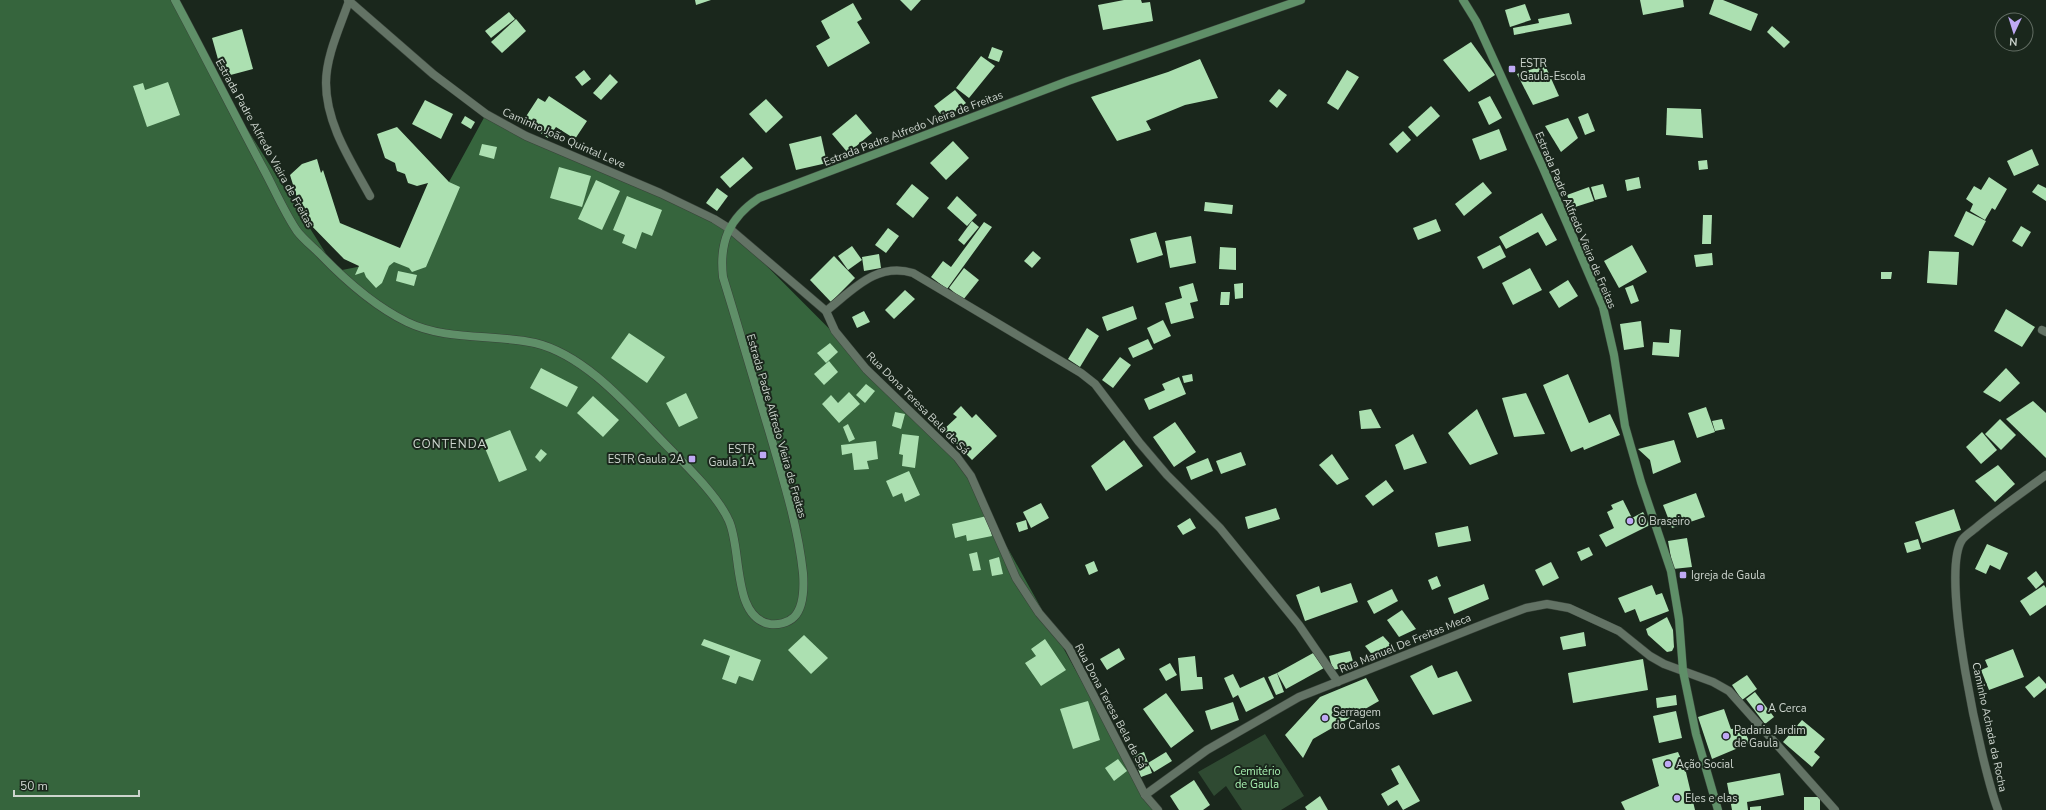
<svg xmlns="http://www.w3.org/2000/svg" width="2046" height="810" viewBox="0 0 2046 810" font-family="'Nunito Sans',sans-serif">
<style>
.green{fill:#2f4a32}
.forest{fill:#36653d}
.building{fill:#ace0b1}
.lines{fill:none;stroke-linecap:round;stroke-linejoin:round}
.minor-casing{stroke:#39433a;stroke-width:9}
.secondary-casing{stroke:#39433a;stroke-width:9}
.minor{stroke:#637365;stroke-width:8}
.secondary{stroke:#5f8f68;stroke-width:8}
.poi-dot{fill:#bfa9f4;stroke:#1a271c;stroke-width:1.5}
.labels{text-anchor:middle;stroke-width:4;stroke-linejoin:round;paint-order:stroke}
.poi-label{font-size:11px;fill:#cdd5ce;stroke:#1a271c;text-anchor:start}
.street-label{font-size:11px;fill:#cdd5ce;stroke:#1a271c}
.park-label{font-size:11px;fill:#a8f1b1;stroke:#1a271c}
.neighbourhood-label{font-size:12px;letter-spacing:1px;fill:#cdd5ce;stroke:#1a271c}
</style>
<rect width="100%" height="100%" fill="#1a271c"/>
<polygon class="green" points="1265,734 1304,796 1281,810 1242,810 1226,786 1214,796 1198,772"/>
<polygon class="forest" points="0,0 175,0 221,88 337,271 408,257 486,114 730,229 957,457 1145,795 1156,810 0,810"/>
<g class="building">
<polygon points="695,0 711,0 696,5"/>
<polygon points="900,0 921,0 911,11"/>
<polygon points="1124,0 1141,0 1142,3 1150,2 1153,21 1103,30 1098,5"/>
<polygon points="1640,0 1683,0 1684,7 1643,15"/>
<polygon points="1714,0 1723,0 1758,14 1751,31 1709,14"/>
<polygon points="853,3 862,19 857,22 870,43 828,67 816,46 830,38 821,21"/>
<polygon points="1525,4 1531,20 1510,27 1505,10"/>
<polygon points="509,12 515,19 491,38 485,31"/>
<polygon points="1569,13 1572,24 1514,35 1513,28 1539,23 1538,19"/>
<polygon points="516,19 526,31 502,53 491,42"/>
<polygon points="1772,26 1790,42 1784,48 1767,32"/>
<polygon points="242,29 253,69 223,77 212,38"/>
<polygon points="1471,42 1495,75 1469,92 1443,60"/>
<polygon points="992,47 1003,51 999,62 988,58"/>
<polygon points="981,56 995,66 969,98 956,88"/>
<polygon points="1200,59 1218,98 1185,105 1146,121 1151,130 1117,141 1091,97 1168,72"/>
<polygon points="1545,65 1559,96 1533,105 1517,74"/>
<polygon points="584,70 591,79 582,86 575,77"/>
<polygon points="1347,70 1359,77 1338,110 1327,103"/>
<polygon points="610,74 618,82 601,100 593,93"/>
<polygon points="168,82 180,115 147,127 133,86 143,83 145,90"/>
<polygon points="1279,89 1287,95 1277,108 1269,101"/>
<polygon points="955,90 966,103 945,120 934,106"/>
<polygon points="549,96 587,121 575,139 556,127 548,138 523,121 538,98 545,102"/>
<polygon points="1490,96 1502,118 1489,125 1478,102"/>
<polygon points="766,99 783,117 766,133 749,114"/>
<polygon points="425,100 453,114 441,139 412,124"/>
<polygon points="1431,106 1440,116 1417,137 1408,127"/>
<polygon points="1667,108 1701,109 1703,138 1666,135"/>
<polygon points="1588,113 1595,131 1585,135 1578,117"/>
<polygon points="856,114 872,133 848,153 832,134"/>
<polygon points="465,116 475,122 471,129 461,123"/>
<polygon points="1568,118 1578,138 1561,152 1545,126"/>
<polygon points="397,127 449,182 460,187 426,267 412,272 409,268 394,262 389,266 382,283 376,288 366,277 364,272 355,275 359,266 344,259 303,217 290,175 302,164 317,159 321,173 323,170 340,223 400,248 428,183 417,186 408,183 405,174 397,171 395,163 385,158 377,134"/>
<polygon points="1499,129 1507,150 1480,160 1472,139"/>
<polygon points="1403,131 1411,140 1397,153 1389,144"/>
<polygon points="821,136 827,163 796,170 789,144"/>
<polygon points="953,141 969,158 946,180 930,163"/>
<polygon points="482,144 497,147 494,159 479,155"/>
<polygon points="2032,149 2039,165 2014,176 2007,161"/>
<polygon points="743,157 753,168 730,188 720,177"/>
<polygon points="1707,160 1708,169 1699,170 1698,161"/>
<polygon points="559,167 591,176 582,207 550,198"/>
<polygon points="1639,177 1641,188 1627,191 1625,180"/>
<polygon points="1989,177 2007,189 1995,210 1992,208 1985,220 1970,211 1973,204 1966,199 1974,186 1981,190"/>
<polygon points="596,180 620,191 602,230 578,219"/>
<polygon points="1483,182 1492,193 1464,216 1455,204"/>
<polygon points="912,184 929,198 913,218 896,204"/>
<polygon points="1603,184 1607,197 1595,200 1591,187"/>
<polygon points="2038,184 2046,188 2046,201 2032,192"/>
<polygon points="1589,187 1594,201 1572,208 1567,195"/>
<polygon points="717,188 728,196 717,211 706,203"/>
<polygon points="627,196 662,210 652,236 642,232 636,249 622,243 625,235 613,230"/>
<polygon points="957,196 977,215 967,226 947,208"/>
<polygon points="1205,202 1233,205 1232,214 1204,211"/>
<polygon points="1966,211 1986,221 1973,246 1954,236"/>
<polygon points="1542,213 1557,240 1546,246 1538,232 1506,249 1499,237"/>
<polygon points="1703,215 1712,215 1711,244 1702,244"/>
<polygon points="1436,219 1441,231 1418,240 1413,228"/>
<polygon points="972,221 979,227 964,245 958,240"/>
<polygon points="984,222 992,227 947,289 931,277 943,261 951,267"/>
<polygon points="2021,226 2031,232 2022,247 2012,241"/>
<polygon points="888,228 899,236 886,253 875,245"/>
<polygon points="1156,232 1163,255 1137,263 1130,239"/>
<polygon points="1191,236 1196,263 1170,268 1165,241"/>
<polygon points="1500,245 1506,257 1483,269 1477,257"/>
<polygon points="1632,245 1647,272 1619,288 1604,261"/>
<polygon points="852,246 862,260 848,270 838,256"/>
<polygon points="1220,247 1236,248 1236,270 1219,269"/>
<polygon points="1033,251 1041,258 1032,268 1024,261"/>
<polygon points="1929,251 1959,252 1957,285 1927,283"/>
<polygon points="1712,253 1713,265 1696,267 1694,255"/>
<polygon points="879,254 881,268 864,271 862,257"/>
<polygon points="834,256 855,278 831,302 810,280"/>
<polygon points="964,268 979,280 963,300 949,288"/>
<polygon points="1530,268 1542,290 1513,305 1502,283"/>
<polygon points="398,271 417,275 414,286 396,281"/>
<polygon points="1881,272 1892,272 1891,279 1881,279"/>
<polygon points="1568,280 1578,296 1559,308 1549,292"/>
<polygon points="1193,283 1198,301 1190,303 1194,318 1171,324 1165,303 1182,298 1179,287"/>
<polygon points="1243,283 1243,298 1235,299 1234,284"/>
<polygon points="1633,285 1639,301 1631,304 1625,288"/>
<polygon points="905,290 915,299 894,319 885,310"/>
<polygon points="1221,292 1230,292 1229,305 1220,305"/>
<polygon points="1133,306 1137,319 1107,331 1102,317"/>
<polygon points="2006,309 2035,327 2022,347 1994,331"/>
<polygon points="864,311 870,322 857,328 852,317"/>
<polygon points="1163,320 1171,336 1154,344 1147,328"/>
<polygon points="1641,321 1644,347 1624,350 1620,324"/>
<polygon points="1087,328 1099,336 1080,367 1068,359"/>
<polygon points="1670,329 1681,330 1679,357 1652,355 1653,342 1669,343"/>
<polygon points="629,333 665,357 647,383 611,358"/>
<polygon points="1148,339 1153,349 1133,358 1128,348"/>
<polygon points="830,343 838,352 826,363 817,353"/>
<polygon points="1120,357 1131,365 1113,388 1102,380"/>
<polygon points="829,361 838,372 824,385 814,374"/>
<polygon points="541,368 578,387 567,407 530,388"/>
<polygon points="2006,368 2020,383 2000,402 1983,392"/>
<polygon points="1192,374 1193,381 1184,383 1182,376"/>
<polygon points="1568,374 1589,423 1610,414 1620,435 1584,450 1583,447 1571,452 1543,385"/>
<polygon points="1179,377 1186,394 1149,410 1144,399 1165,390 1162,384"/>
<polygon points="866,384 875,391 865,403 856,395"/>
<polygon points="849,392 860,404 839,423 822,404 831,395 838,403"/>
<polygon points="686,393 698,418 679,427 666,403"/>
<polygon points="1526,393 1545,434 1514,437 1502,398"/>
<polygon points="593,396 619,420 603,437 577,413"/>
<polygon points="2033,401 2046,413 2046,458 2006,419"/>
<polygon points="961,406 972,418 976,414 997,436 972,460 943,430 957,417 953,414"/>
<polygon points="1706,407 1715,432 1697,438 1688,413"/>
<polygon points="1371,409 1381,428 1361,429 1359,411"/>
<polygon points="1477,409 1498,454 1470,465 1448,433"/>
<polygon points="895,412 905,414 901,429 892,426"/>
<polygon points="1722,419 1725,429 1715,431 1712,421"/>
<polygon points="2000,419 2016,435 2001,450 1985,434"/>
<polygon points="1175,422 1196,452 1174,467 1153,437"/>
<polygon points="848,424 855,439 849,442 843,427"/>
<polygon points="510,430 527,470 499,482 482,441"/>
<polygon points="1982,432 1997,450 1981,464 1966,447"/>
<polygon points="902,434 919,436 915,468 902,466 903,455 899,454"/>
<polygon points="1413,434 1427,463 1404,470 1395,445"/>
<polygon points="1124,440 1143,466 1106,491 1091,466"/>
<polygon points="1674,440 1681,462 1653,474 1650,460 1638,449"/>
<polygon points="876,441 878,459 867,461 869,469 854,470 852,453 842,455 841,445"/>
<polygon points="541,449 547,454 540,462 535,457"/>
<polygon points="1241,452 1246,465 1221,474 1216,461"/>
<polygon points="1332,454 1349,479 1337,485 1319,465"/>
<polygon points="1208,458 1213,471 1191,480 1186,467"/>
<polygon points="1998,465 2015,484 1995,502 1975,481"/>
<polygon points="909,471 920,495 905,502 902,493 893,497 886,481"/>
<polygon points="1386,480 1394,491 1373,506 1365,496"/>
<polygon points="1696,493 1705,517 1672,528 1663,505"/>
<polygon points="1623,500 1632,518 1643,512 1650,525 1606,547 1599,535 1614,528 1607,512 1613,509 1611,505"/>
<polygon points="1041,503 1049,518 1031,528 1023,512"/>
<polygon points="1276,508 1280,519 1248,529 1245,517"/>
<polygon points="1954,509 1961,530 1922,543 1915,522"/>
<polygon points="987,516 992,536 967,541 966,535 955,538 952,524"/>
<polygon points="1190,518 1196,528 1183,535 1177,526"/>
<polygon points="1026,520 1028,529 1019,532 1016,523"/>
<polygon points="1468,526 1471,541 1438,547 1435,533"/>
<polygon points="1687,538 1692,567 1673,569 1668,541"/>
<polygon points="1918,539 1921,549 1907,553 1904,543"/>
<polygon points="1987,544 2008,553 2000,570 1990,565 1986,574 1975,569"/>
<polygon points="1589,547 1593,555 1581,561 1577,552"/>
<polygon points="977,552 981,570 973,571 969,554"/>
<polygon points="999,557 1003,574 992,576 989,560"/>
<polygon points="1094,561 1098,571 1089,575 1085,565"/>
<polygon points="1551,562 1559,578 1543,586 1535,570"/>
<polygon points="2036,571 2044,582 2036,589 2027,578"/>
<polygon points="1437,576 1441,586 1432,590 1428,580"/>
<polygon points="1351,583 1358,602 1305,621 1296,595 1319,586 1321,593"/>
<polygon points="1484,584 1489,599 1454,614 1448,598"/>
<polygon points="1652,585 1656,595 1662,593 1669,611 1640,622 1635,609 1625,613 1618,598"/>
<polygon points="2044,585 2046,588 2046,605 2030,616 2020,601"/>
<polygon points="1392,589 1398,601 1374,614 1367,601"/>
<polygon points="1402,610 1416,629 1399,637 1387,620"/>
<polygon points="1667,617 1673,630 1674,647 1672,651 1667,652 1648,635 1646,629"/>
<polygon points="1584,632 1586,646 1563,650 1560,637"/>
<polygon points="804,635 828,658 811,674 788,650"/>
<polygon points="1383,636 1393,647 1374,657 1365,646"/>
<polygon points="704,639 761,660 753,681 739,676 736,684 722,679 730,656 701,645"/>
<polygon points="1045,639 1066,670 1041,686 1025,663 1036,656 1031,649"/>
<polygon points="1119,648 1125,659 1107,670 1100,659"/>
<polygon points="2013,649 2024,677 1989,690 1981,670 1988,667 1985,660"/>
<polygon points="1350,651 1354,665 1333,670 1329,656"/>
<polygon points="1315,652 1324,668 1286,689 1277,673"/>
<polygon points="1195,656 1197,677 1202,677 1203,689 1181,691 1178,658"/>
<polygon points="1643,659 1648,690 1573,703 1568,673"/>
<polygon points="1170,663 1177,675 1166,681 1159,669"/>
<polygon points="1432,665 1438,678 1457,671 1472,701 1433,715 1410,676"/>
<polygon points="1277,673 1284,692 1276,695 1268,677"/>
<polygon points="1233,674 1240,688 1264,677 1274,698 1246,712 1238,695 1233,698 1224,678"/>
<polygon points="1747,675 1757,689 1742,700 1732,685"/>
<polygon points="2039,676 2046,684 2046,688 2034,698 2025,687"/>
<polygon points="1366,678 1379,701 1313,739 1303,758 1285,735 1320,697"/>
<polygon points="1755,692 1774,717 1765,724 1746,699"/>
<polygon points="1166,693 1194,731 1171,748 1143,709"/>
<polygon points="1676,695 1677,705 1657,708 1656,698"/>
<polygon points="1088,701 1100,740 1073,749 1060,709"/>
<polygon points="1233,702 1239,720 1211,730 1205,711"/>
<polygon points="1724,709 1731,729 1743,728 1750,743 1712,759 1698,717"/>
<polygon points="1676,711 1682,738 1659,743 1653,716"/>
<polygon points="1802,720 1825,739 1814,752 1820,757 1812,767 1783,742"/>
<polygon points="1144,752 1152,773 1141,777 1133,756"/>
<polygon points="1166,752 1172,761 1154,772 1148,763"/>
<polygon points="1678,752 1685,768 1695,810 1625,810 1621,802 1659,786 1652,759"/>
<polygon points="1118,759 1127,771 1114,781 1105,768"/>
<polygon points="1399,765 1420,801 1403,810 1397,800 1388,806 1381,794 1399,784 1391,769"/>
<polygon points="1780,773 1784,795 1747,802 1748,810 1732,810 1727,783"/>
<polygon points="1194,780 1210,805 1203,810 1179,810 1170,796"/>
<polygon points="1320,796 1328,810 1307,810 1305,807"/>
<rect x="1804" y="797" width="16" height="13"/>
<polygon points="1761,806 1761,810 1750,810 1750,807"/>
</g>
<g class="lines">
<g class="minor-casing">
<g id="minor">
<polyline points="348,0 433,74 486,114 526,136 660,193 714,219 730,229 826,311 835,331 866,369 957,457 971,476 1016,578 1039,613 1069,648 1145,795 1158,810"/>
<path d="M349 1C340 27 326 56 326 83 326 124 351 161 370 196"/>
<path d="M826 311C853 290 876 262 913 273L1081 373 1095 384 1139 442 1167 475 1220 528 1299 625 1338 682"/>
<polyline points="2042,330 2046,332"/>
<polyline points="1145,795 1207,750 1299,697 1494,620 1526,608 1547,604 1569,608 1619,631 1650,656 1664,664 1713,682 1729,691 1835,810"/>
<path d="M1998 810C1982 768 1939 574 1962 540 1965 535 1974 530 1978 526 2000 508 2023 492 2046 475"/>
</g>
</g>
<g class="secondary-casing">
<g id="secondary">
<path d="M175 0C205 56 233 112 263 168 274 188 284 212 297 231 303 239 313 247 320 254 346 281 374 306 407 322 446 341 494 334 535 343 589 356 634 413 672 451 690 469 719 498 729 521 742 549 732 618 770 624 778 625 788 623 794 617 804 607 804 587 803 573 798 526 783 479 770 434 754 381 739 329 723 277 719 242 729 218 759 198L1068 81 1301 0"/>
<polyline points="1463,0 1476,21 1543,168 1603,307 1614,355 1625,426 1641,482 1671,571 1679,619 1683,671 1696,734 1718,810"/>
</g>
</g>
<use href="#minor" class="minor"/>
<use href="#secondary" class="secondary"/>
</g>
<g class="poi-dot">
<rect x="1508" y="65" width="8" height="8" rx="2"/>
<rect x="759" y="451" width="8" height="8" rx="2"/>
<rect x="688" y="455" width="8" height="8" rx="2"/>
<circle cx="1630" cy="521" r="4"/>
<rect x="1679" y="571" width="8" height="8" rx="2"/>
<circle cx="1760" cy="708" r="4"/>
<circle cx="1325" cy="718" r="4"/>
<circle cx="1726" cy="736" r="4"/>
<circle cx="1668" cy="764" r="4"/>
<circle cx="1677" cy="798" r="4"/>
</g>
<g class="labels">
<g class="poi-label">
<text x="1520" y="67">ESTR<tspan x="1520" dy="13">Gaula-Escola</tspan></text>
<text x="755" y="453" text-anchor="end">ESTR<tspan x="755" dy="13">Gaula 1A</tspan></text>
<text x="684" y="463" text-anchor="end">ESTR Gaula 2A</text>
<text x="1638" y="525">O Braseiro</text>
<text x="1691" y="579">Igreja de Gaula</text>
<text x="1768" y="712">A Cerca</text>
<text x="1333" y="716">Serragem<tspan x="1333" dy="13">do Carlos</tspan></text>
<text x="1734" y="734">Padaria Jardim<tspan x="1734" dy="13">de Gaula</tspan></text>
<text x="1676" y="768">Ação Social</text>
<text x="1685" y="802">Eles e elas</text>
</g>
<g class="street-label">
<text transform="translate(913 128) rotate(-21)" y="4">Estrada Padre Alfredo Vieira de Freitas</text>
<text transform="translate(564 138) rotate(24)" y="4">Caminho João Quintal Leve</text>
<text transform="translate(265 143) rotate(61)" y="4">Estrada Padre Alfredo Vieira de Freitas</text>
<text transform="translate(1576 220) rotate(67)" y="4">Estrada Padre Alfredo Vieira de Freitas</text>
<text transform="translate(918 403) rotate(45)" y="4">Rua Dona Teresa Bela de Sá</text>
<text transform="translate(777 426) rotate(74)" y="4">Estrada Padre Alfredo Vieira de Freitas</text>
<text transform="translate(1405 643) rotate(-22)" y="4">Rua Manuel De Freitas Meca</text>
<text transform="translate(1111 706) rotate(62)" y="4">Rua Dona Teresa Bela de Sá</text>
<text transform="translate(1990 727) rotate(78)" y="4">Caminho Achada da Rocha</text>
</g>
<g class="park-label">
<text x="1257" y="775">Cemitério<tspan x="1257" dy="13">de Gaula</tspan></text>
</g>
<g class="neighbourhood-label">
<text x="450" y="448">CONTENDA</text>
</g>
</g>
<g transform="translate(2014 32) rotate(184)"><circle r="19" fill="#1a271c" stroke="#626d63"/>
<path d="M0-3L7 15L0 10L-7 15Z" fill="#bfa9f4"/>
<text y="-6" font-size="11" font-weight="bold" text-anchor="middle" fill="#cdd5ce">N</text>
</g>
<path d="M14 790v6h125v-6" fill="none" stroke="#cdd5ce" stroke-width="2"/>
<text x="20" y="790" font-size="12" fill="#cdd5ce" stroke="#1a271c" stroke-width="3" paint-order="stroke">50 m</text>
</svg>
